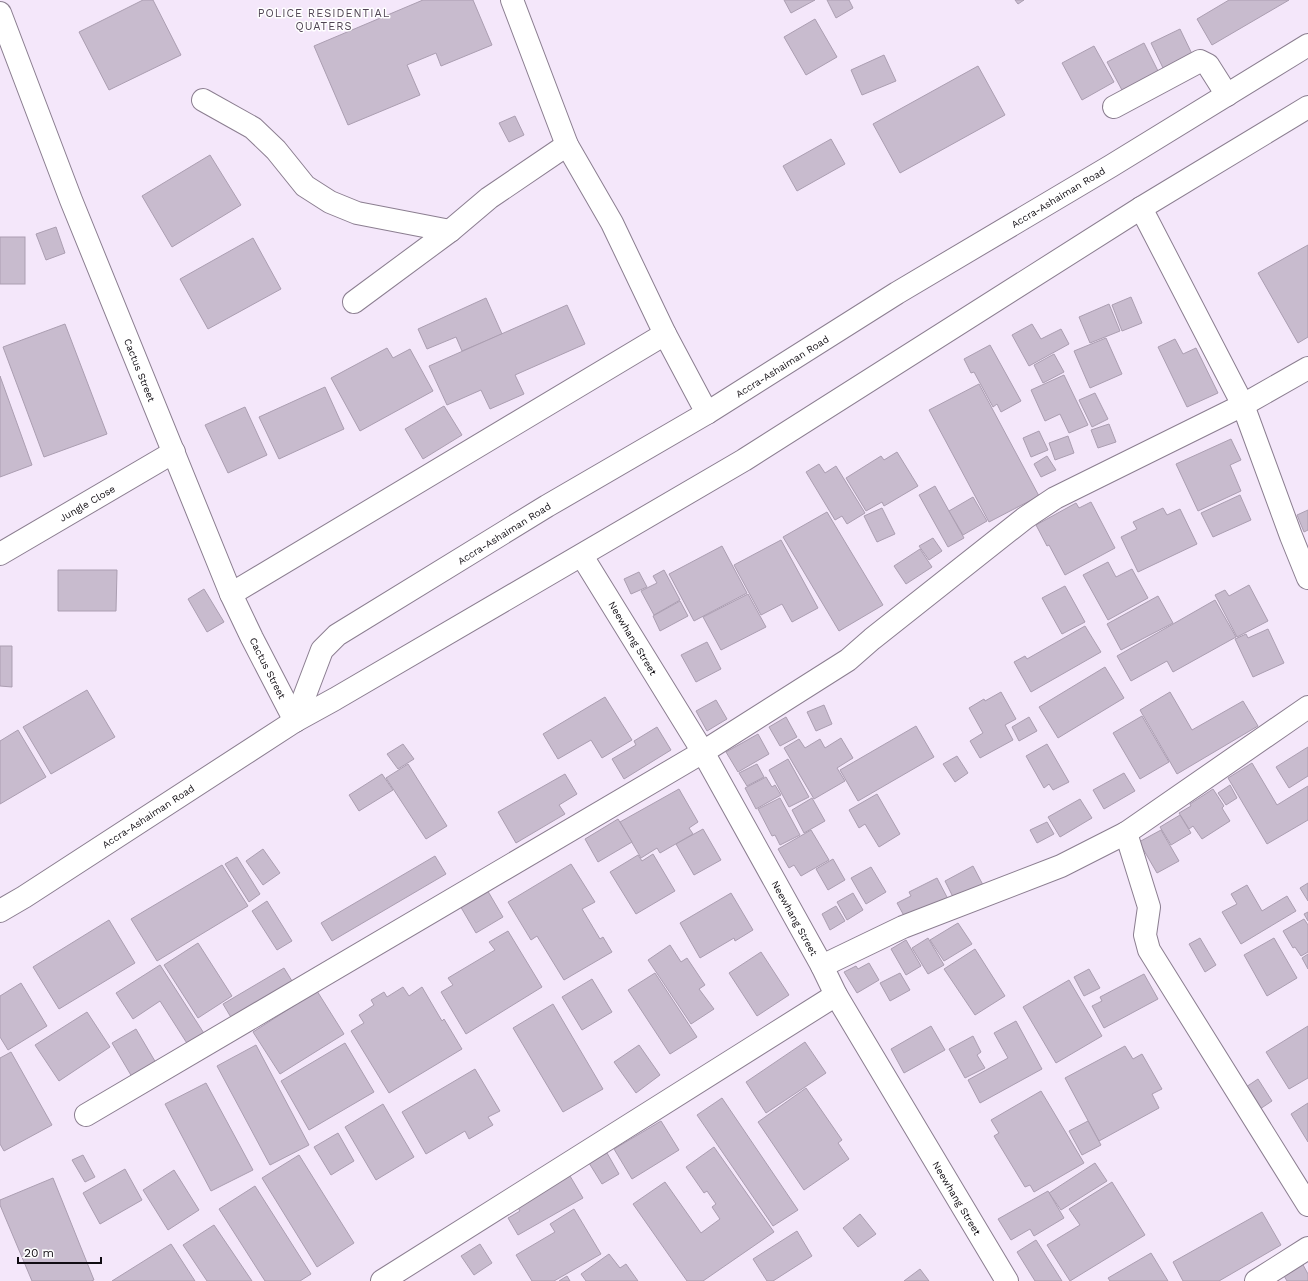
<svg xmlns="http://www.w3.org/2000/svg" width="1308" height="1281" viewBox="0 0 1308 1281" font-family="'Work Sans',sans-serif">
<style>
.building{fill:#c8bbce;stroke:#ab9eb1}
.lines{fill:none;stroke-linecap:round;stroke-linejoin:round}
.minor-casing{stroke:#8b7e90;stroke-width:24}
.major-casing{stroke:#8b7e90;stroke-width:24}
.minor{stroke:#fff;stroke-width:22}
.major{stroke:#fff;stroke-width:22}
.labels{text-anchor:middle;stroke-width:3;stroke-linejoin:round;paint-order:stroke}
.street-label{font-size:10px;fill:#100c12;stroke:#fff}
.neighbourhood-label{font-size:11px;letter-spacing:1px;fill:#4f4353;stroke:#fff}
</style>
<rect width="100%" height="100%" fill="#f4e7fa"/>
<g class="building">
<polygon points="143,0 153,0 181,55 109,90 79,32"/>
<polygon points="423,0 473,0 492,45 441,66 436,53 407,65 420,95 348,125 314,46"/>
<polygon points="784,0 815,0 791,13"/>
<polygon points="827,0 849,0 853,8 836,18"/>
<polygon points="1015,0 1024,0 1018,4"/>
<polygon points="1229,0 1289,0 1212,45 1197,19"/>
<polygon points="815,19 837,57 806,75 784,37"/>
<polygon points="1180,29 1193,56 1164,70 1151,43"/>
<polygon points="1144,43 1159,73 1123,92 1107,62"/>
<polygon points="1094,46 1114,82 1082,100 1062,63"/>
<polygon points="884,55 896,81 862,95 851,70"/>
<polygon points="978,66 1005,115 900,173 873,124"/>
<polygon points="515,116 524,135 509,142 499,123"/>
<polygon points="831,139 845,164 797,191 783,166"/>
<polygon points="210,155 241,205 172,247 142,196"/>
<polygon points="56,227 65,253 46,260 36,234"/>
<rect x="0" y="237" width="25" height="47"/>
<polygon points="253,238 281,289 208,329 180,279"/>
<polygon points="1308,245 1308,337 1298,343 1258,273"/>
<polygon points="1131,297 1142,323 1122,331 1112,305"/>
<polygon points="486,298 502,334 462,351 456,337 427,349 418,329"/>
<polygon points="1109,304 1120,331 1090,343 1079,317"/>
<polygon points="567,305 585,344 515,375 524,394 490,409 481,390 447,405 429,366"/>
<polygon points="65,324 107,434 44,457 3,347"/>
<polygon points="1032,324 1041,339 1061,329 1069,344 1029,366 1012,335"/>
<polygon points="1106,338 1122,374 1090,388 1074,351"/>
<polygon points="1175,339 1183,354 1196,348 1218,393 1187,407 1158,347"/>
<polygon points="990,345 1021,401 1001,412 997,404 993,407 974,372 971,373 964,359"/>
<polygon points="387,348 393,358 410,349 433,391 360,431 331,378"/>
<polygon points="1054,354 1064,372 1043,383 1034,365"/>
<polygon points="1064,375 1088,425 1069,433 1060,414 1045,421 1031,390"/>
<polygon points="0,376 32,465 0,477"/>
<polygon points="979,384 1039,496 989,522 929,410"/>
<polygon points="325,387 344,429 279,459 259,417"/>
<polygon points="1095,393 1108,419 1092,427 1079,400"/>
<polygon points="444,406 462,435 423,459 405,429"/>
<polygon points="245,407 267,455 228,473 205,425"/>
<polygon points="1109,424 1116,442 1098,448 1091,430"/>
<polygon points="1039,431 1048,450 1031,457 1023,438"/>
<polygon points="1068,436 1074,453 1055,460 1049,443"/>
<polygon points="1231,439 1241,460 1230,465 1241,491 1198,511 1176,464"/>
<polygon points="897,452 918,486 884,506 882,502 866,511 846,478 881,456 884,460"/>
<polygon points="1047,456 1056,470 1041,477 1034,464"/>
<polygon points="819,464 825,473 836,466 865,513 847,524 842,516 835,520 806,472"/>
<polygon points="935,486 964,538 948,547 919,495"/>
<polygon points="1240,495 1251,520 1213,537 1201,513"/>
<polygon points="973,497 987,521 963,535 949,511"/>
<polygon points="1091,502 1115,548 1065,575 1049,545 1047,546 1036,525 1076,503 1079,508"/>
<polygon points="882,508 895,534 877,542 864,516"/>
<polygon points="1163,508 1167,515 1180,509 1197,544 1138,572 1121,537 1137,529 1133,522"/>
<polygon points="1308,510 1308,530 1304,532 1297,515"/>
<polygon points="827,512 883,605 839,631 783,537"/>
<polygon points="933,538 942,551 929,560 919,546"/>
<polygon points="781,540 818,608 792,622 782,604 761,615 734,565"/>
<polygon points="722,546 747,593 694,621 669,574"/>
<polygon points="920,549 932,567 906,584 894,566"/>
<polygon points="1108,562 1116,577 1132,569 1148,598 1108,620 1083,575"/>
<polygon points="58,570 117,570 116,611 58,611"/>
<polygon points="664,570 680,600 654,615 641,591 657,583 653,576"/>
<polygon points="639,572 647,587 631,594 624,579"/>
<polygon points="1249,585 1268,621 1237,637 1215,595 1225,590 1229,596"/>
<polygon points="1065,586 1085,622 1062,634 1042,598"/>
<polygon points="204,589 224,622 207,632 188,599"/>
<polygon points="748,594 766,627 721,650 703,617"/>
<polygon points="1158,596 1173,623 1121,650 1107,624"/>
<polygon points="1215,600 1236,637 1173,672 1167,661 1131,681 1117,656"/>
<polygon points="680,601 688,616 660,631 653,616"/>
<polygon points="1085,626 1101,652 1031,692 1014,662 1025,656 1027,659"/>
<polygon points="1268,629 1284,663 1253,677 1235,639 1246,634 1248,638"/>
<polygon points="707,642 721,669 696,682 681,655"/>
<polygon points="0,646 12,646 12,687 0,686"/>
<polygon points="1105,667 1124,698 1058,738 1039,707"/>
<polygon points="87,690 115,737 51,774 23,727"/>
<polygon points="1001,692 1016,719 1005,725 1013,740 980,758 970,741 983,733 969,708 984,699 985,701"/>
<polygon points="1170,692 1192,730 1243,701 1258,726 1177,774 1140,710"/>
<polygon points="605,697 632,740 602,758 591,740 558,759 543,734"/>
<polygon points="716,700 727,719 707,731 696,711"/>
<polygon points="824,705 832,724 816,731 807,712"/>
<polygon points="1142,716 1169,762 1140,779 1113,733"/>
<polygon points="786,717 797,737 780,746 769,727"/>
<polygon points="1029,717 1037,731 1019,741 1012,727"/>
<polygon points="916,726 934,757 858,801 840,770"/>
<polygon points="657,727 671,750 624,779 612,759 636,745 634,741"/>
<polygon points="18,730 46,777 0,804 0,741"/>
<polygon points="758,734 769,754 738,772 726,752"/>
<polygon points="841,738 853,758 837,768 845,781 814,799 784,748 799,739 805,748 820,739 825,748"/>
<polygon points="403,744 414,759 398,769 387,754"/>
<polygon points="1047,744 1069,782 1053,790 1049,784 1044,788 1026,756"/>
<polygon points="1308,747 1308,776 1289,788 1276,767"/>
<polygon points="957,756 968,773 955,782 943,764"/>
<polygon points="788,759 809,797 789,807 769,770"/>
<polygon points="1252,763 1277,805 1308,786 1308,820 1267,844 1228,778"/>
<polygon points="408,764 447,826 426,839 386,778"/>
<polygon points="757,764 764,777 747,786 739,773"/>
<polygon points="1124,773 1135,791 1104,809 1093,790"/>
<polygon points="382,774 393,790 359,811 349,795"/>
<polygon points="565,774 577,794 559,805 565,814 516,843 498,812"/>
<polygon points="766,777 772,787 775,785 781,795 756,809 745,788"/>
<polygon points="1230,785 1237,798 1226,805 1218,793"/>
<polygon points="679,789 698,822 689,828 693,834 660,853 657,848 641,858 620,822"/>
<polygon points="1213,789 1224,806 1222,808 1230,821 1202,839 1193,826 1189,829 1179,813 1191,806 1190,804"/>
<polygon points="877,794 900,834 879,847 865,824 859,828 849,810"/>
<polygon points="780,798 800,835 780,845 775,835 772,836 758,809"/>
<polygon points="812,798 825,821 804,833 792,810"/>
<polygon points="1080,799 1092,818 1060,837 1048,817"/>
<polygon points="1180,815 1191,833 1171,845 1160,827"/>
<polygon points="618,819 632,842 598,862 585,839"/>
<polygon points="1047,822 1054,834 1037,843 1030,830"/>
<polygon points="703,829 721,860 694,875 676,844"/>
<polygon points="811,830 829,860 801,876 794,865 789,868 778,849"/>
<polygon points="1161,830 1179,861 1157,873 1139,842"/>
<polygon points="263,849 280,873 263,885 246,861"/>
<polygon points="653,854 675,891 636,914 610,872 638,855 642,861"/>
<polygon points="435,856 446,874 332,941 321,923"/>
<polygon points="237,857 260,894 249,902 225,864"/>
<polygon points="833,859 845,880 828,890 816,869"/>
<polygon points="571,864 595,902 582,909 600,939 603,937 612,952 564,980 537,936 531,940 508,902"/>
<polygon points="222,865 248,906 157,961 131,919"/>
<polygon points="973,866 983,885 954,899 945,881"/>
<polygon points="871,867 886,892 866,904 851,878"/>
<polygon points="937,878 949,901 908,923 897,903 911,896 909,892"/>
<polygon points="1308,883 1308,901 1300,888"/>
<polygon points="1247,885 1262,911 1287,896 1296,911 1241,944 1222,912 1237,904 1231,894"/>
<polygon points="486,888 503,917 476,933 459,904"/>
<polygon points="731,893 753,930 735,941 734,938 700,958 680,923"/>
<polygon points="853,893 863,910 847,920 837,902"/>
<polygon points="267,901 292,941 277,950 252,911"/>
<polygon points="836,906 845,921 830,930 822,914"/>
<polygon points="1308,912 1308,921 1304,914"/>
<polygon points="1304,919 1308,925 1308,952 1301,956 1295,947 1293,948 1283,931"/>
<polygon points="109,920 135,963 59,1009 33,967"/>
<polygon points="958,923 972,944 944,961 930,940"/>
<polygon points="508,931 542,987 466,1034 441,992 453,985 448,978 495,950 489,942"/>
<polygon points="928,938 944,965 928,974 912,948"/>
<polygon points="1200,938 1216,965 1205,972 1189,944"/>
<polygon points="1274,938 1297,978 1267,996 1244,955"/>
<polygon points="906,940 921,966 906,975 891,949"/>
<polygon points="198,943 232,996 198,1018 164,965"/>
<polygon points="670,945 681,962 687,958 705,985 699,989 714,1009 691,1024 648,960"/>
<polygon points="975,949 1005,996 975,1015 944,969"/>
<polygon points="761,952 789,995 757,1016 729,973"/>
<polygon points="1308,954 1308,969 1302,958"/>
<polygon points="869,963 879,980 857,993 844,972 856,966 858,969"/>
<polygon points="160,965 207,1038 190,1048 160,1001 133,1019 116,993"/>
<polygon points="284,968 297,989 235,1024 223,1004"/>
<polygon points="1089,969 1100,988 1084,996 1074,977"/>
<polygon points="655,973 697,1037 670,1054 628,990"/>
<polygon points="900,973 910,990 890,1001 880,983"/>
<polygon points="1144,974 1158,999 1104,1028 1092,1006 1102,1001 1100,997"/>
<polygon points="592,979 612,1012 582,1030 562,997"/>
<polygon points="1069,980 1102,1036 1056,1063 1023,1007"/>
<polygon points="21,983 47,1026 8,1050 0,1037 0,996"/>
<polygon points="403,987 409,996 422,987 442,1021 444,1019 462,1049 389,1093 351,1031 364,1023 359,1015 374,1005 371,1000 384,992 387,997"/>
<polygon points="317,991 344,1034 280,1074 253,1032"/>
<polygon points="553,1004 603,1089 563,1112 513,1028"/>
<polygon points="87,1012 110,1047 59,1081 35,1045"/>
<polygon points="1016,1021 1042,1069 980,1103 968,1080 1008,1058 994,1033"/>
<polygon points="931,1026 945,1050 904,1073 891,1049"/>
<polygon points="1308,1026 1308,1078 1289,1089 1266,1052"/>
<polygon points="136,1029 159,1068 135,1082 112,1043"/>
<polygon points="973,1036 981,1052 977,1055 985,1068 965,1078 949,1049"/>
<polygon points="805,1042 826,1073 766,1113 746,1082"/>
<polygon points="345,1043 374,1092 309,1130 281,1081"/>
<polygon points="256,1045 309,1145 270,1165 217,1066"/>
<polygon points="639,1045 660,1075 636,1093 614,1062"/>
<polygon points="1125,1046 1133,1059 1142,1054 1162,1089 1152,1094 1159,1108 1099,1141 1065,1078"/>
<polygon points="11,1052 52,1125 4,1151 0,1144 0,1058"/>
<polygon points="475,1069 500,1111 488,1117 493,1125 469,1139 465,1131 426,1154 402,1112"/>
<polygon points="1258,1079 1272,1101 1260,1109 1246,1087"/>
<polygon points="206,1083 253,1170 211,1191 165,1104"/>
<polygon points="806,1088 842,1140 838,1143 849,1159 804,1190 758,1122"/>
<polygon points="1041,1091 1084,1163 1034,1192 1030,1185 1025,1187 994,1136 999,1133 991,1120"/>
<polygon points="722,1098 798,1210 773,1226 697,1115"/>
<polygon points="1308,1103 1308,1142 1291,1114"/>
<polygon points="383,1104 414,1157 376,1180 345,1127"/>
<polygon points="661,1121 679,1150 632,1179 614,1149"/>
<polygon points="1088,1121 1101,1145 1082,1155 1069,1131"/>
<polygon points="338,1133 354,1161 331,1175 314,1147"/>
<polygon points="714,1147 774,1232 703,1281 687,1281 633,1204 665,1182 701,1233 720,1219 712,1207 716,1204 707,1191 704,1193 686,1167"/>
<polygon points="607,1153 619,1174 602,1184 589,1163"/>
<polygon points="83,1155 95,1177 85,1182 72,1160"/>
<polygon points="299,1155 354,1243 317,1267 262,1178"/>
<polygon points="1095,1163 1107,1181 1061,1210 1049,1193"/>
<polygon points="125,1169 142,1200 100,1224 83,1193"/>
<polygon points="174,1170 199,1210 168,1230 143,1190"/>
<polygon points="570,1176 583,1198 518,1235 508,1218 520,1211 517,1206"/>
<polygon points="53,1178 94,1280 91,1281 32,1281 0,1205 0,1200"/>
<polygon points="1112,1182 1145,1235 1070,1281 1047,1245 1080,1225 1069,1209"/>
<polygon points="255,1186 311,1274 300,1281 265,1281 219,1209"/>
<polygon points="1048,1191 1064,1218 1034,1236 1030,1229 1011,1240 998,1219"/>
<polygon points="574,1209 601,1254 554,1281 532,1281 516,1255 555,1232 550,1224"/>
<polygon points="1262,1212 1281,1245 1219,1281 1183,1281 1173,1262"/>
<polygon points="860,1214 876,1234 858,1247 843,1228"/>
<polygon points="214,1225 252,1281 207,1281 183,1245"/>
<polygon points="797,1231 812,1256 773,1281 767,1281 753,1259"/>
<polygon points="1036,1240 1062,1281 1035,1281 1017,1252"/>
<polygon points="171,1244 195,1281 112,1281"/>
<polygon points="480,1244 492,1263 474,1275 461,1256"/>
<polygon points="1151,1253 1168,1281 1110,1281 1108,1278"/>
<polygon points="609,1254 620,1268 626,1264 638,1281 586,1281 581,1274"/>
<polygon points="1302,1263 1308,1274 1308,1281 1287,1281 1283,1274"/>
<polygon points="920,1269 929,1281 904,1281"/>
<polygon points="567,1276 570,1281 559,1281"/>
</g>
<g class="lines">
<g class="minor-casing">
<g id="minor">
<polyline points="512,0 567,145 612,223 665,334 707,413"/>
<polyline points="0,13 71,200 231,594 252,638 295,721"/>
<polyline points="203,100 253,128 276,150 305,186 330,202 357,213 450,231"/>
<polyline points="1114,107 1200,61 1208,65 1227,95"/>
<polyline points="1141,208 1243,405 1291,536 1308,578"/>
<polyline points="354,302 450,231 489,198 567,145"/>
<polyline points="0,554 174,452"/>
<polyline points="582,556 703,752 822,966 836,995 1007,1281"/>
<polyline points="231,594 665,334"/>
<polyline points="1126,833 1149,907 1145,935 1149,950 1308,1205"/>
<polyline points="822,966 903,927 1061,866 1126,833 1308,707"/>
<polyline points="86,1115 703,752 848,660 872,639 1025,518 1055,498 1243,405 1308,368"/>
<polyline points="382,1281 836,995"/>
<polyline points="1256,1281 1308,1248"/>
</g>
</g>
<g class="major-casing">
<g id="major">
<polyline points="295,721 322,650 337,635 547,506 707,413 897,293 1111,166 1308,45"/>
<polyline points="0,911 24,897 295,721 335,699 744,460 1141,208 1308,107"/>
</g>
</g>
<use href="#minor" class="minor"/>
<use href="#major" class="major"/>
</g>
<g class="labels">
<g class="street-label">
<text transform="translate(1058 197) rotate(-31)" y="4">Accra-Ashaiman Road</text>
<text transform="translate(782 366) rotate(-32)" y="4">Accra-Ashaiman Road</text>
<text transform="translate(140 370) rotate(68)" y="4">Cactus Street</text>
<text transform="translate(87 503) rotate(-30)" y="4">Jungle Close</text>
<text transform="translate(504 533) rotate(-32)" y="4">Accra-Ashaiman Road</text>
<text transform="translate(633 638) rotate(59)" y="4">Neewhang Street</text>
<text transform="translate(268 668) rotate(63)" y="4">Cactus Street</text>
<text transform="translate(148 816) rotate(-33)" y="4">Accra-Ashaiman Road</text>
<text transform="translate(795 918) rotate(61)" y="4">Neewhang Street</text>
<text transform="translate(957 1198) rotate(59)" y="4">Neewhang Street</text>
</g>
<g class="neighbourhood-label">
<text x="324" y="17">POLICE RESIDENTIAL<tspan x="324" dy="13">QUATERS</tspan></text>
</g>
</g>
<path d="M18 1257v6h83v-6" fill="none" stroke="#100c12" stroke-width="2"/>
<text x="24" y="1257" font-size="12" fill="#100c12" stroke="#ffffff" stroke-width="3" paint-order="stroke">20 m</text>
</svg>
